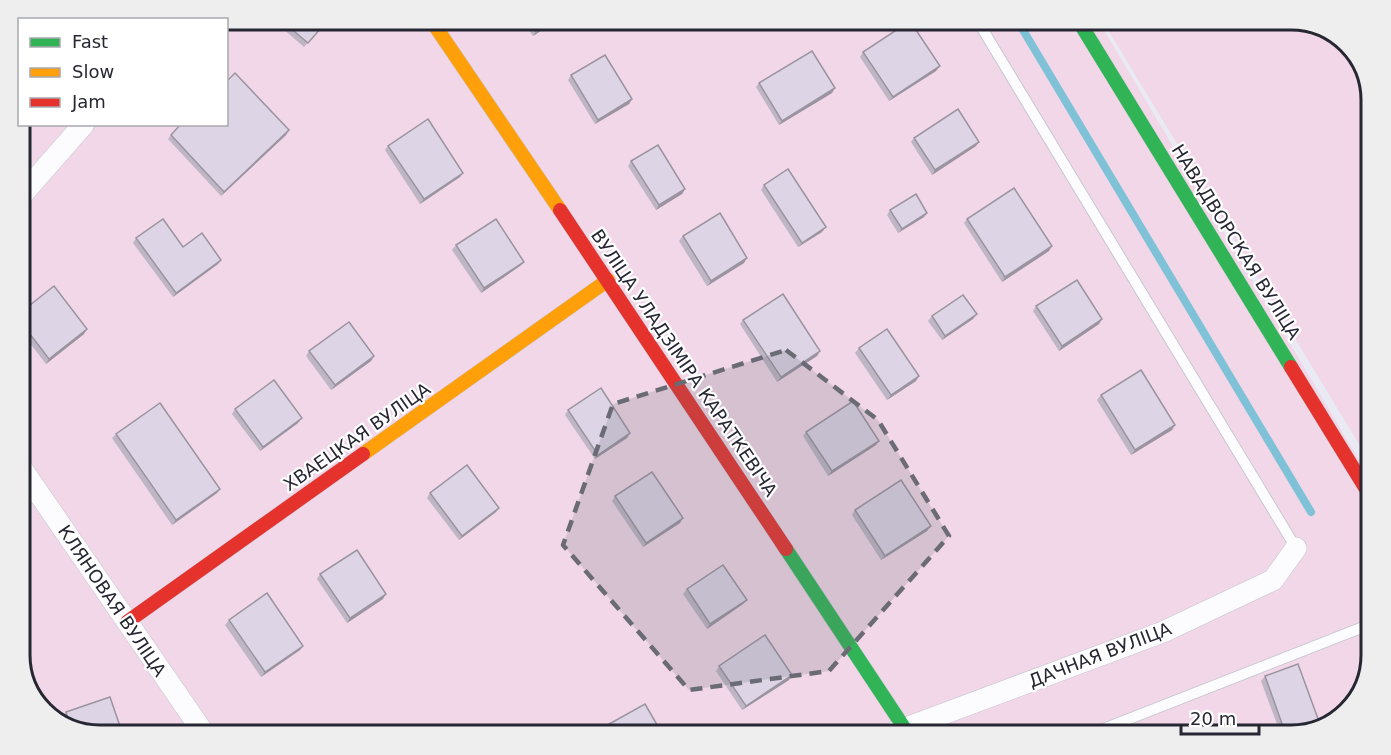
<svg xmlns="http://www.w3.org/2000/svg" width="1391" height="755" viewBox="0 0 1391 755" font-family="'DejaVu Sans',sans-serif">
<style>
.green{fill:#f1d7e7}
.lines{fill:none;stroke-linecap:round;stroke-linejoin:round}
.stream{stroke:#7fc2d8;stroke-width:8}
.lane-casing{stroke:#c7c7d2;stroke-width:12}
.street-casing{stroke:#c7c7d2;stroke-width:22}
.fast-casing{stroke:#c7c7d2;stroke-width:15}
.slow-casing{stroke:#c7c7d2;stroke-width:15}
.jam-casing{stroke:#c7c7d2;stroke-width:15}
.lane{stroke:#fcfcfe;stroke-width:10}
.street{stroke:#fcfcfe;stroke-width:21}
.fast{stroke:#30b455;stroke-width:14}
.slow{stroke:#ff9f0a;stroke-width:14}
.jam{stroke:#e5322d;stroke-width:14}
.wall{fill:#beb6c5}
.shaded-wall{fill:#9b94a0}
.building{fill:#ddd4e5;stroke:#9b94a0;stroke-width:1.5}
.marked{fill:#6b6b76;fill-opacity:0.2;stroke:#6b6b76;stroke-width:4.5;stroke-dasharray:12 8;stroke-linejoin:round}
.labels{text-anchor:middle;stroke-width:4.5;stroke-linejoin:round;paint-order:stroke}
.street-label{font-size:18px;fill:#262732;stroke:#fff}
.rim{fill:none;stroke:#262732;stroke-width:3}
</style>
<rect width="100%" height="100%" fill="#eaeaf5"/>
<g class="green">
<polygon points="227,20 1098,20 1371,480 1371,655 1363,691 1336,722 1292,735 100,735 64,727 33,700 20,661 20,125 226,124"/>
<polygon points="1102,20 1291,20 1327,28 1358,55 1371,95 1371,464"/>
</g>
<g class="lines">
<polyline class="stream" points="1017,20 1311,512"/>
<g class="lane-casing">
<g id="lane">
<polyline points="977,20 1296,548"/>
<polyline points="1088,735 1371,624"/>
</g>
</g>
<g class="street-casing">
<g id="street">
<polyline points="20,197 84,124"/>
<polyline points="20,466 205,735"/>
<polyline points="887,735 1163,632 1273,580 1296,548"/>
</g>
</g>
<g class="fast-casing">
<g id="fast">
<polyline points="1078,20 1291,367"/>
<polyline points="786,549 905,729"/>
</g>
</g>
<g class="slow-casing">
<g id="slow">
<polyline points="431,20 560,210"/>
<polyline points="363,454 608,280"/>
</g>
</g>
<g class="jam-casing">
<g id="jam">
<polyline points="560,210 786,549"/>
<polyline points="1291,367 1371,497"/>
<polyline points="127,622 363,454"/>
</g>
</g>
<use href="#lane" class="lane"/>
<use href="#street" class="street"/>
<use href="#fast" class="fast"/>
<use href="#slow" class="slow"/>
<use href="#jam" class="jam"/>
</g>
<g class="wall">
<polygon points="275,20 328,20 304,47 274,21"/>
<polygon points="522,20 558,20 533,36"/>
<polygon points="863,52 936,71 889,101 860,57"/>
<polygon points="571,75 632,99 629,104 595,124 568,80"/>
<polygon points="759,83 832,93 779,125 756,87"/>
<polygon points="171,135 286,135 221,196 168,139"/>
<polygon points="914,138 976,146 932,175 911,142"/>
<polygon points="388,146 463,173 460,177 420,204 385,150"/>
<polygon points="631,161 685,189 682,194 656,210 628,166"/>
<polygon points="764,185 822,232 798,247 761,190"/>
<polygon points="890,210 927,213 924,217 898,233 887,215"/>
<polygon points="967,219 1049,251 1002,282 964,223"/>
<polygon points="683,236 744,263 707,286 679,241"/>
<polygon points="136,238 218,264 173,297 133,243"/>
<polygon points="456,245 524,262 520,266 481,293 452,250"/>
<polygon points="1036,306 1099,324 1059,351 1033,311"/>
<polygon points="20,313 84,334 46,364 20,330"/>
<polygon points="932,316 973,319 942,340 928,321"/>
<polygon points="743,320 817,356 777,382 740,324"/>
<polygon points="859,348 916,381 887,400 855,353"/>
<polygon points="309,351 374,356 371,361 331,390 306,356"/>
<polygon points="1101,395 1172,430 1131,455 1097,400"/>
<polygon points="235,409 298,423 260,451 232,414"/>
<polygon points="568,410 630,433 627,438 595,459 565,415"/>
<polygon points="806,432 876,445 828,476 803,436"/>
<polygon points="116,434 220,489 217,493 172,525 112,438"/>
<polygon points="430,493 496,512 459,540 427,498"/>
<polygon points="615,496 680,523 643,547 612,501"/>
<polygon points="855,510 927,531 881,560 852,515"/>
<polygon points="320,574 383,599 347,623 317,579"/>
<polygon points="687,589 743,604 707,629 683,594"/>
<polygon points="229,620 303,646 300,650 261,677 225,625"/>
<polygon points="719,666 789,680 742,710 716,671"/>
<polygon points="1265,676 1292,735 1281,735 1261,681"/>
<polygon points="66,712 99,735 66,728 62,717"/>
</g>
<g class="shaded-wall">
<polygon points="554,20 558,20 533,36 536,32"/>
<polygon points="940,66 936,71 889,101 893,97"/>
<polygon points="835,88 832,93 779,125 782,121"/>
<polygon points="632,99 629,104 595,124 598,120"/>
<polygon points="289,130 286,135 221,196 224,192"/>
<polygon points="979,142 976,146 932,175 935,170"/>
<polygon points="463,173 460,177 420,204 424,199"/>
<polygon points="685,189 682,194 656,210 659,205"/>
<polygon points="927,213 924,217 898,233 902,229"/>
<polygon points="826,227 822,232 798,247 802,243"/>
<polygon points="1052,246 1049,251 1002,282 1005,277"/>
<polygon points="747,258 744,263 707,286 711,281"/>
<polygon points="221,260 218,264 173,297 176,293"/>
<polygon points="524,262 520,266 481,293 484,288"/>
<polygon points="977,314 973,319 942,340 945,336"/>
<polygon points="1102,319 1099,324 1059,351 1062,346"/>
<polygon points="87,329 84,334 46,364 49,359"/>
<polygon points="820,351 817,356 777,382 781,377"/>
<polygon points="374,356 371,361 331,390 335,385"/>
<polygon points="919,376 916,381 887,400 891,395"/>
<polygon points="302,418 298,423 260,451 263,447"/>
<polygon points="1175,425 1172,430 1131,455 1135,450"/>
<polygon points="630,433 627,438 595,459 598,455"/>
<polygon points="879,441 876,445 828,476 832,471"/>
<polygon points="220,489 217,493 172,525 176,520"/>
<polygon points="499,508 496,512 459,540 462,536"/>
<polygon points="683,518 680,523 643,547 646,543"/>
<polygon points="931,526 927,531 881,560 885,556"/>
<polygon points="386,594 383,599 347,623 350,618"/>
<polygon points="747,600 743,604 707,629 710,624"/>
<polygon points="303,646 300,650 261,677 265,672"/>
<polygon points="792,675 789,680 742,710 746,706"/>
</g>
<g class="building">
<polygon points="281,20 328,20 308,43"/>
<polygon points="528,20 554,20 536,32"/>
<polygon points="910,21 940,66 893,97 863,52"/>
<polygon points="812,51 835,88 782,121 759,83"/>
<polygon points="605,55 632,99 598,120 571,75"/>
<polygon points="235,73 289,130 224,192 171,135 181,124 226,124 226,82"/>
<polygon points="958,109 979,142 935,170 914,138"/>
<polygon points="428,119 463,173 424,199 388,146"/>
<polygon points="658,145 685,189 659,205 631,161"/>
<polygon points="788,169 826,227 802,243 764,185"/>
<polygon points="1014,188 1052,246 1005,277 967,219"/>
<polygon points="916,194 927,213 902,229 890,210"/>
<polygon points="720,213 747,258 711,281 683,236"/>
<polygon points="163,219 183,247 202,233 221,260 176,293 136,238"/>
<polygon points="496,219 524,262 484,288 456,245"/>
<polygon points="1077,280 1102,319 1062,346 1036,306"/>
<polygon points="54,286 87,329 49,359 20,321 20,313"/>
<polygon points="783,294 820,351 781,377 743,320"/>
<polygon points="963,295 977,314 945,336 932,316"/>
<polygon points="349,322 374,356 335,385 309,351"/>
<polygon points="887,329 919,376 891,395 859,348"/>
<polygon points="1141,370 1175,425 1135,450 1101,395"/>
<polygon points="274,380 302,418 263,447 235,409"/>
<polygon points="601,388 630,433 598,455 568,410"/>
<polygon points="853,401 879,441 832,471 806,432"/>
<polygon points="160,403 220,489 176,520 116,434"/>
<polygon points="467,465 499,508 462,536 430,493"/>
<polygon points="652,472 683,518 646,543 615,496"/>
<polygon points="901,480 931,526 885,556 855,510"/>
<polygon points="357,550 386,594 350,618 320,574"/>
<polygon points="723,565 747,600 710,624 687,589"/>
<polygon points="267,593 303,646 265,672 229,620"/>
<polygon points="765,635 792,675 746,706 719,666"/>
<polygon points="1298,664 1321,727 1292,735 1286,735 1265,676"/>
<polygon points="110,697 123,735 99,735 71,729 66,712"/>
<polygon points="645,704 663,735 595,735 593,733"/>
</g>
<path class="marked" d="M786 350 878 420 949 536 829 671 689 690 563 545 613 404Z"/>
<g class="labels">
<g class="street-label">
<text transform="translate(1236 242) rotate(58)" y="6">НАВАДВОРСКАЯ ВУЛІЦА</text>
<text transform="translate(684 363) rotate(56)" y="6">ВУЛІЦА УЛАДЗІМІРА КАРАТКЕВІЧА</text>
<text transform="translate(357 437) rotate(-35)" y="6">ХВАЕЦКАЯ ВУЛІЦА</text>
<text transform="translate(112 601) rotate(56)" y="6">КЛЯНОВАЯ ВУЛІЦА</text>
<text transform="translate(1100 655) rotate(-21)" y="6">ДАЧНАЯ ВУЛІЦА</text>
</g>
</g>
<path d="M0 0H1391V755H0ZM100 30H1291A70 70 0 0 1 1361 100V655A70 70 0 0 1 1291 725H100A70 70 0 0 1 30 655V100A70 70 0 0 1 100 30Z" fill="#eeeeef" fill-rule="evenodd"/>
<path class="rim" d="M100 30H1291A70 70 0 0 1 1361 100V655A70 70 0 0 1 1291 725H100A70 70 0 0 1 30 655V100A70 70 0 0 1 100 30Z"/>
<rect x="18" y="18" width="210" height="108" fill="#ffffff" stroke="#a8a9ad" stroke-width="1.5"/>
<rect x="30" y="38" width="30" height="9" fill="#30b455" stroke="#a8a9ad" stroke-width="1.5"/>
<text x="72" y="48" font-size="18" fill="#262732">Fast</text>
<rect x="30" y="68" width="30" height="9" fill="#ff9f0a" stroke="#a8a9ad" stroke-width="1.5"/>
<text x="72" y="78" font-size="18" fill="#262732">Slow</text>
<rect x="30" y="98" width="30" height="9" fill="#e5322d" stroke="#a8a9ad" stroke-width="1.5"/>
<text x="72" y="108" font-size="18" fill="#262732">Jam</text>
<path d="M1181 725v9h78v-9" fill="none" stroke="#262732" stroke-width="3"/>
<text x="1190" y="725" font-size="18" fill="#262732" stroke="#ffffff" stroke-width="4.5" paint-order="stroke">20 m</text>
</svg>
